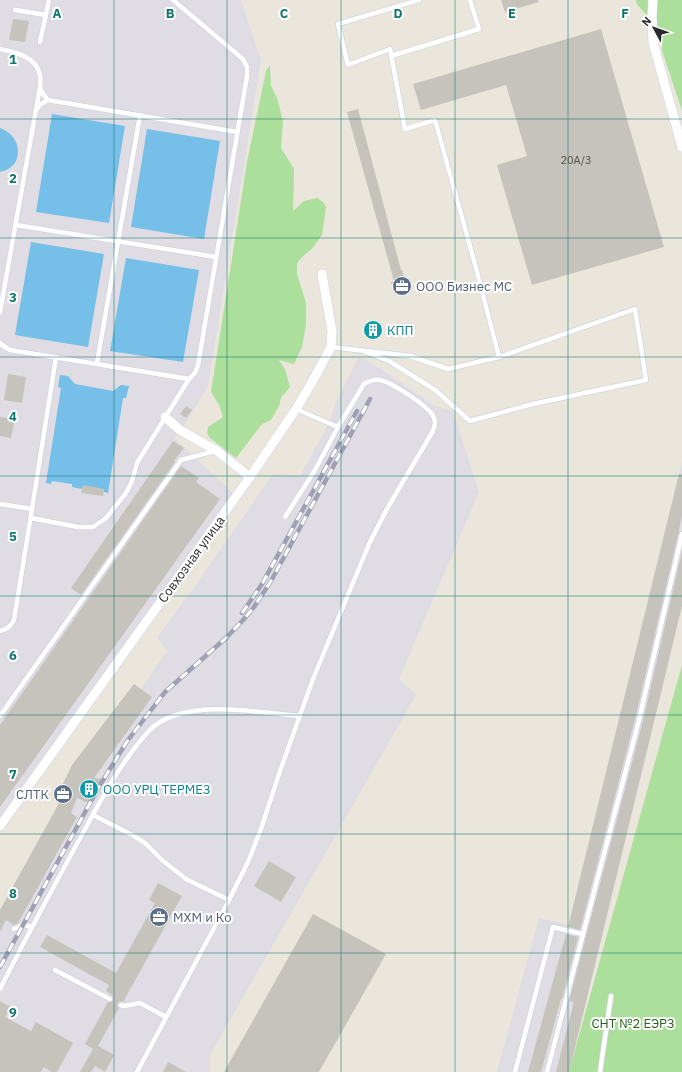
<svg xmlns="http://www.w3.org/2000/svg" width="682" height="1072" viewBox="0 0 682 1072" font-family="'IBM Plex Sans',sans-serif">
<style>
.industrial{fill:#dfdce4}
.green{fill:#acdf9b}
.water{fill:#75bfe8}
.building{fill:#c6c3bc}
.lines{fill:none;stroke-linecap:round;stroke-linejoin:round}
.lane-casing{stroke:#d2d3e2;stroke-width:6}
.street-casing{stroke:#d2d3e2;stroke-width:10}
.lane{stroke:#fff;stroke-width:4.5}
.street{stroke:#fff;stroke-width:9}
.rail-casing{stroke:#9fa0b3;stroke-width:4.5}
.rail{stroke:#fff;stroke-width:3;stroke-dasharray:9;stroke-linecap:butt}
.grid{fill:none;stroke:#0f766e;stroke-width:1;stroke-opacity:0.55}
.labels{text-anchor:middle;stroke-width:4;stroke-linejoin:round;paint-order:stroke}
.number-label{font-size:11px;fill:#51504e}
.service-label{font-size:13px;fill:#4e5e75;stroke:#fff;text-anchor:start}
.culture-label{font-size:13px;fill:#0d838f;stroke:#fff;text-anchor:start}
.street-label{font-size:13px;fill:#2a2a2a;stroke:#fff}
.park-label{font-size:13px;fill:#26621e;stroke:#fff}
.grid-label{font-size:13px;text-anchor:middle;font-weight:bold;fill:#0f766e;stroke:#fff;stroke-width:4;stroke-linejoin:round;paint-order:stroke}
</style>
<rect width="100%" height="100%" fill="#ebe6dc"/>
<g class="industrial">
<polygon points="0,0 241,0 261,60 208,386 184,426 174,438 233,493 0,818"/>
<polygon points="359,356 378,367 435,406 453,411 479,492 399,679 416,695 210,1055 210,1072 0,1072 0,910 57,806 57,796 72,765 134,684 141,689 167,651 157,637 192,590 273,474 300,476 329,423 336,402"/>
<polygon points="682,462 682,606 569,1072 497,1072 539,918 569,925"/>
</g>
<g class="green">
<polygon points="636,0 682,0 682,111 653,23 637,4"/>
<polygon points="270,65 271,86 277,98 283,121 281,148 294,169 293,211 304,201 317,198 323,202 326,207 322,235 312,249 303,256 297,263 297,274 306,303 306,324 302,347 294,364 279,360 285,369 290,387 281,398 279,406 271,420 262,424 236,458 210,438 207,433 208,427 223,417 219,405 211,392 247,162 266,71"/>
<polygon points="682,665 682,1072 569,1072 570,1068"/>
</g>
<g class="water">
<polygon points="52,114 125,126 109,223 36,212"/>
<path d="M0 128C23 136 25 167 0 172Z"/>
<polygon points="147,129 220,141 204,239 131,227"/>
<polygon points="31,242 104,254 88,347 15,335"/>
<polygon points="126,258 199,270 183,362 110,351"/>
<polygon points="60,375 68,376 75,384 113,391 121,385 129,386 126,398 123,398 108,493 104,492 104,489 83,486 82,489 72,487 72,484 52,481 51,484 46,483 61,388 58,387"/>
</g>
<g class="building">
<polygon points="501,0 538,0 539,2 505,12"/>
<polygon points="13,19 29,21 25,42 9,40"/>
<polygon points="601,29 664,247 532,285 497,165 527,156 506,85 421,110 413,84"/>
<polygon points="358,109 401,270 402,270 409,290 395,294 391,282 394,281 347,112"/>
<polygon points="375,320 382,325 373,338 366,333"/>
<polygon points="8,374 26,377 22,403 4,400"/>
<polygon points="186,406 192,410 186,418 180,414"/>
<polygon points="0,417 15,419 11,438 0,436"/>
<polygon points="173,441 184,448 174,461 175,462 81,595 71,588"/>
<polygon points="181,466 199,478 196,482 220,499 0,807 0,725"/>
<polygon points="679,474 682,474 682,515 678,535 635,719 580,930 568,927"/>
<polygon points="83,485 104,489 103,496 81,493"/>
<polygon points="682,551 682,606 570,1068 569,1072 556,1072 574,1002 569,1001 643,721"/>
<polygon points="134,684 152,697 94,778 101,779 88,803 77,798 71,813 77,817 18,923 14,925 6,920 0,932 0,910 62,798 57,796 72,765"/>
<polygon points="269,861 296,877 281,902 254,886"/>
<polygon points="158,883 182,896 123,1002 120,1001 118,1003 117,1006 119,1008 98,1046 114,1055 105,1072 95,1066 91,1072 80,1072 93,1049 85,1044 108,1002 113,1001 113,997 112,995 106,991 109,985 40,947 47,935 116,973 155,903 149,900"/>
<polygon points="313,914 386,954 319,1072 224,1072"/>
<polygon points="566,934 578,937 562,999 561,999 541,1072 528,1072"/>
<polygon points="0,1001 11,1007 5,1017 31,1031 36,1022 73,1043 57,1072 52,1072 44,1067 41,1072 0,1072"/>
<polygon points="168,1062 186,1072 163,1072"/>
</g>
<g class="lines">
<g class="lane-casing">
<g id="lane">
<polyline points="419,0 338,24 348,65 390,49 405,129 435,120 476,268 499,357"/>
<polyline points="15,10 46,15"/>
<polyline points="40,42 49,0"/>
<path d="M0 49C15 52 37 57 40 75 41 79 40 83 40 87L0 312"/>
<polyline points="391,56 479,29 470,0"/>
<polyline points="40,88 43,94 48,100 237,132"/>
<polyline points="37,109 41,104 48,100"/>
<polyline points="16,225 216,257"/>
<polyline points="0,343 2,345 10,350 189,379"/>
<polyline points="331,347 410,356 448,369 499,357 635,309 646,380 533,404 470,421 435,390 389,361 361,350"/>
<polyline points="97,363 140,115"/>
<polyline points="296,409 338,427"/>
<path d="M0 504 32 509 14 620C10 627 7 629 0 631"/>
<polyline points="32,509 56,357"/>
<polyline points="31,518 78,527 93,527 105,519 126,493 132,481 137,463 189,379 195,373 198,365 247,76 247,67 243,59 173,0"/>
<polyline points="0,716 181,460 215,451"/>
<polyline points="93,815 134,836 145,843 162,860 186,879 229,900 137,1072"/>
<path d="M229 900 248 862 261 829 280 771 313 679 370 542 388 507 433 431C435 425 436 421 433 416 428 406 390 381 379 380 373 379 369 381 364 384L338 427 315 470 285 517"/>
<polyline points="14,929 23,925 32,927"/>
<polyline points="55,970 110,999"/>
<path d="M0 989C25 939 52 890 78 842 97 807 121 761 148 732 155 724 166 718 176 715 212 703 262 713 300 716"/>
<polyline points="121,1005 124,1006 140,1003 166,1017"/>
<polyline points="515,1072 553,927 582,934"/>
<polyline points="547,1072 639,720 682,534"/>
<polyline points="600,1072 611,996"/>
</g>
</g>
<g class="street-casing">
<g id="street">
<polyline points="653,0 652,16 653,42 682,147"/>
<polyline points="165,417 180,430 217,451 250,477"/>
<polyline points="0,826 250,477 296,409 311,384 331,347 332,331 322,274"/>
</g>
</g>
<use href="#lane" class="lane"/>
<use href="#street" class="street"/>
<g class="rail-casing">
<g id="rail">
<polyline points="242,613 262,584 357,411"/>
<polyline points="0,967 100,785 128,740 165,692 227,637 244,619 254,607 271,581 370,399"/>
</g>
</g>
<use href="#rail" class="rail"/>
</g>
<path class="grid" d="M114 0V1072M227 0V1072M341 0V1072M455 0V1072M568 0V1072M0 119H682M0 238H682M0 357H682M0 476H682M0 596H682M0 715H682M0 834H682M0 953H682"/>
<defs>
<g id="office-disc" transform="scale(1)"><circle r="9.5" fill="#5c6f8a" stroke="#fff"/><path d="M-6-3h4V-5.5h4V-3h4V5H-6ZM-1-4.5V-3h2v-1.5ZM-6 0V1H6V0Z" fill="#fff"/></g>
<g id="building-disc" transform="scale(1)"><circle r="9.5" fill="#0f9aa8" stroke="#fff"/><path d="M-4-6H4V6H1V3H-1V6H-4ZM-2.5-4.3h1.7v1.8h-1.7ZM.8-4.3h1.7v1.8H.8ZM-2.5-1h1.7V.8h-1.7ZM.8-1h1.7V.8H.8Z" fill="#fff"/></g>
</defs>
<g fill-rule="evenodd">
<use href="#office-disc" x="402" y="286"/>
<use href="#building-disc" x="373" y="330"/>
<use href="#building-disc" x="89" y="789"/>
<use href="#office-disc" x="63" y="794"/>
<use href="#office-disc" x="159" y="917"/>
</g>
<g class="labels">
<g class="number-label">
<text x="576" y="164">20А/3</text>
</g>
<g class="service-label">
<text x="416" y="291">ООО Бизнес МС</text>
<text x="49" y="799" text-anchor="end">СЛТК</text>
<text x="173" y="922">МХМ и Ко</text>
</g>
<g class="culture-label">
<text x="387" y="335">КПП</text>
<text x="103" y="794">ООО УРЦ ТЕРМЕЗ</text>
</g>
<g class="street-label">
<text transform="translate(191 559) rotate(-54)" y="5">Совхозная улица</text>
</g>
<g class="park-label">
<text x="633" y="1028">СНТ №2 ЕЭРЗ</text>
</g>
</g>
<g class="grid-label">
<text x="57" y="18">A</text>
<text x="170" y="18">B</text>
<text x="284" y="18">C</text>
<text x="398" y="18">D</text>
<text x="512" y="18">E</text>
<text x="625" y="18">F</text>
<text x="13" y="64">1</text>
<text x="13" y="183">2</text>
<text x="13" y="302">3</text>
<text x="13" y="421">4</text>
<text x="13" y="541">5</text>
<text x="13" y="660">6</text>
<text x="13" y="779">7</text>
<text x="13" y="898">8</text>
<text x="13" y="1017">9</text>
</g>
<g transform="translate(654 28) rotate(311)" stroke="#ffffff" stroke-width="3" paint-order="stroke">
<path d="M0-3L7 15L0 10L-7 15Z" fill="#2a2a2a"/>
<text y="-6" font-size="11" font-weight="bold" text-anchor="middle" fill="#2a2a2a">N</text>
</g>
</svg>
